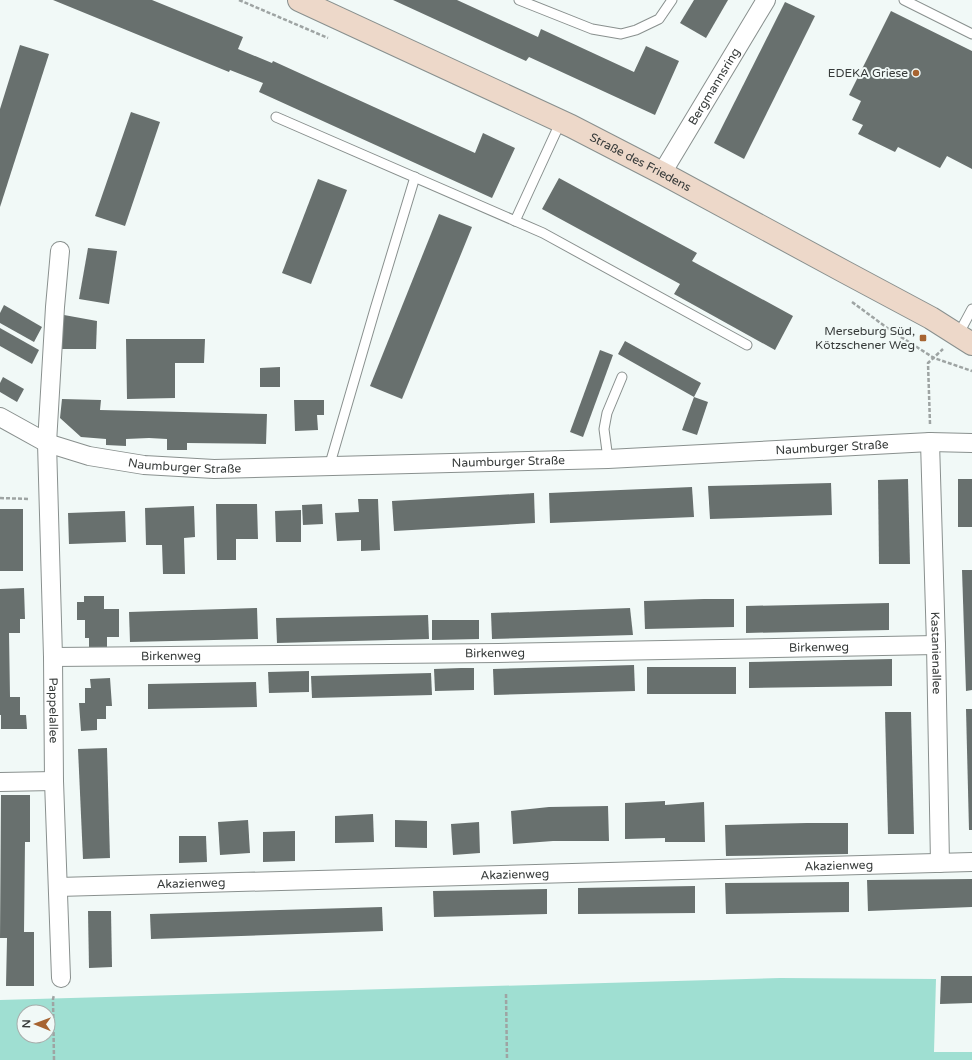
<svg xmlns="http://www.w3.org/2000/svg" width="972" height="1060" viewBox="0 0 972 1060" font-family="'Varela Round',sans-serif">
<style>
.green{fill:#9fdfd2;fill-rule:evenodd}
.building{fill:#68706e}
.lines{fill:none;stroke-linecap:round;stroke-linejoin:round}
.lane-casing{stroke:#89908e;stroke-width:11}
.street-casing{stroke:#89908e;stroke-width:20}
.secondary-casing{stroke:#89908e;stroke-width:24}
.path{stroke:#9ea4a3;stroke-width:2.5;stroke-dasharray:4 2;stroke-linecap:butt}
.lane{stroke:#fff;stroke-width:9}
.street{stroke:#fff;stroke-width:18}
.secondary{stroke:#edd8c9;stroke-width:22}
.poi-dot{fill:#a76431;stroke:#f1f9f7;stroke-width:1.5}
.labels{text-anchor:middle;stroke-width:4;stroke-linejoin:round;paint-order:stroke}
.poi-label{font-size:12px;fill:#373b3a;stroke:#f1f9f7;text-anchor:end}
.street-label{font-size:12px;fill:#373b3a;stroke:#f1f9f7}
</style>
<rect width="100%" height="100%" fill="#f1f9f7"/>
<path class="green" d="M780 978 936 979 934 1052H972V1060H0V1000ZM24 1012H48V1036H24Z"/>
<g class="building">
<polygon points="53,0 152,0 243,37 238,49 272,63 273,61 475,153 483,133 515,148 492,198 259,92 263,83 230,70 229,72"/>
<polygon points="393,0 457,0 538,37 541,29 634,72 646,46 679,61 655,115 529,57 526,61"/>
<polygon points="694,0 728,0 706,38 680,23"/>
<polygon points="785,2 815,16 744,159 714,143"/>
<polygon points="891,11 972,51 972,169 947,156 940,168 898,147 895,152 858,134 863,125 852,120 861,101 849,95"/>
<polygon points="20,45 49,54 0,207 0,109"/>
<polygon points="131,112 160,122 125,226 95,216"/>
<polygon points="559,178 697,253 692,261 793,316 775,350 674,294 680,284 542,209"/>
<polygon points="318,179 347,190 311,284 282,273"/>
<polygon points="439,214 472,227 402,399 370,386"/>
<polygon points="88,248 117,251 109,304 79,299"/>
<polygon points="4,305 42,327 34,342 0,323 0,313"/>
<polygon points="64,315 97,321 96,349 61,349"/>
<polygon points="0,328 39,350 32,364 0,346"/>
<polygon points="126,339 205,339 204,363 175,363 175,398 127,399"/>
<polygon points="625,341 701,383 694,397 708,402 697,435 682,430 694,397 618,354"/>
<polygon points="600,350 613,355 583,437 570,432"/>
<polygon points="280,367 280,387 260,387 260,368"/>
<polygon points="3,377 24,389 17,402 0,392 0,383"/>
<polygon points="62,399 101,400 100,410 267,414 266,444 187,443 187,450 167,450 167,439 149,438 126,439 126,446 106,445 106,439 81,437 60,418"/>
<polygon points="294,400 324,400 324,415 317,415 318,430 295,431"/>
<polygon points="908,479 910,564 879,564 878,480"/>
<rect x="958" y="479" width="14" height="48"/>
<polygon points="831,483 832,515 710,519 708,486"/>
<polygon points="692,487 694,517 550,523 549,493"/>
<polygon points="534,493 535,523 394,531 392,501"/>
<polygon points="358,499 378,499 380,550 361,551 361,540 337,541 335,513 359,512"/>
<polygon points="216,504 257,504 258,539 236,539 236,560 217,560"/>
<polygon points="322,504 323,524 303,525 302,505"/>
<polygon points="194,506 195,537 184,538 185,574 163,574 162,545 146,545 145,508"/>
<rect x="0" y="509" width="23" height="62"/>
<polygon points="301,510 301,542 276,542 275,511"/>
<polygon points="125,511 126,542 69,544 68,513"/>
<polygon points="962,570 972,570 972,690 966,691"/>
<polygon points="24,588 25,619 20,619 20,633 9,633 10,697 20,697 20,715 26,715 27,729 1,729 1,715 0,715 0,589"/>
<polygon points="84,596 104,596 104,609 119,609 119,637 107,637 107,647 89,647 89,638 85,638 85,620 77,620 77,602 84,602"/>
<polygon points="704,599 734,599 734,627 645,629 644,601"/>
<polygon points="889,603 889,630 746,633 746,606"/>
<polygon points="257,608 258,639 130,642 129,612"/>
<polygon points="630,608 633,635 492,639 491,613"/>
<polygon points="428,615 429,639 277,643 276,618"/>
<polygon points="432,620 479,620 479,639 432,640"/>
<polygon points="892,659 892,686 749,688 749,662"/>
<polygon points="634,665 635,691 494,695 493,669"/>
<rect x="647" y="667" width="89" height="27"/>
<polygon points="461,668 474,668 474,690 435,691 434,669"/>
<polygon points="309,671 309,692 269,693 268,672"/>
<polygon points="431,673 432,695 312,698 311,676"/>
<polygon points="110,678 112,706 106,706 106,719 97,719 97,730 81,731 79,703 85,703 85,688 91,688 90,679"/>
<polygon points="256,682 257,707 148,709 148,684"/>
<polygon points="966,709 972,709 972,830 969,830"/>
<polygon points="885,712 911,712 914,834 888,834"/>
<polygon points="107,748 110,858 83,859 78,749"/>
<polygon points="1,795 30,795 30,842 25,842 24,932 34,932 34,986 6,986 7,938 0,938"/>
<polygon points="665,801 665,805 704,802 705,842 665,842 665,838 625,839 625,803"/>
<polygon points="608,806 609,841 553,841 513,844 511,811 549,807"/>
<polygon points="373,814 374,842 335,843 335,816"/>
<polygon points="248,820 250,853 220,855 218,822"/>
<polygon points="395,820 427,821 427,848 395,847"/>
<polygon points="479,822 480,853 453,855 451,824"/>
<polygon points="807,823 848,823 848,854 726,856 725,825"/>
<polygon points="295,831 295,861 263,862 263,832"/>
<polygon points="179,836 206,836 207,862 179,863"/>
<polygon points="972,879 972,907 868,911 867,880"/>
<polygon points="849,882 849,912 726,914 725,883"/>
<polygon points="695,886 695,913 578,914 578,888"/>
<polygon points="547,889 547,914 434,917 433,891"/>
<polygon points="382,907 383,931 151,939 150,914"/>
<polygon points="88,911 111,911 112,967 89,968"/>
<polygon points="941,976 972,976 972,1003 940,1004"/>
</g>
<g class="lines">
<g class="lane-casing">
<g id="lane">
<polyline points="519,0 592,29 621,34 636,30 659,19 672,0"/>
<polyline points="904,0 972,34"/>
<polyline points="276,117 543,233 747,345"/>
<polyline points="515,221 561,121"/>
<polyline points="958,335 972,309"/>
<polyline points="608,459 604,429 607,413 622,377"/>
<polyline points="329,467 375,309 415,177"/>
</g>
</g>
<g class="street-casing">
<g id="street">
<path id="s1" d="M662 173 766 0"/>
<path id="s2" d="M60 251 55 307 47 443 53 657 54 781 61 978"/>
<path id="s3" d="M0 417 47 443 89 456 144 465 214 469 608 459 930 442 972 443"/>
<path id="s4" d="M930 442 936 645 940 863"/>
<path id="s5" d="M53 657 498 653 936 645"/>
<polyline points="0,782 54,781"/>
<path id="s6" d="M58 887 972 862"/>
</g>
</g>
<g class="secondary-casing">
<g id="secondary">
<path id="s7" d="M299 0 571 126 662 173 845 272 931 318 972 344"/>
</g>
</g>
<g class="path">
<polyline points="239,0 328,38"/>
<polyline points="852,302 890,330 934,358 972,371"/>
<polyline points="930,424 928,363 943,349"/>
<polyline points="0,498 30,499"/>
<polyline points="506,994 507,1060"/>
<polyline points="54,1060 53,999 54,995"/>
</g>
<use href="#lane" class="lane"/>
<use href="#street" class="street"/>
<use href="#secondary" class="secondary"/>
</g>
<g class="poi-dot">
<circle cx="916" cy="73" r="4"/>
<rect x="919" y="334" width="8" height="8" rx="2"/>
</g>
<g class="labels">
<g class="poi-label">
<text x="908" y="77">EDEKA Griese</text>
<text x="915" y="335">Merseburg Süd,<tspan x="915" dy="14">Kötzschener Weg</tspan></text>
</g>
<g class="street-label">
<text dy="4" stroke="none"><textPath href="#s1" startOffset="101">Bergmannsring</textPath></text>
<text dy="4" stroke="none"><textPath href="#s7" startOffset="378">Straße des Friedens</textPath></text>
<text dy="4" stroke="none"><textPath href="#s3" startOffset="842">Naumburger Straße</textPath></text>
<text dy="4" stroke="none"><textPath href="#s3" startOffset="518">Naumburger Straße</textPath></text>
<text dy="4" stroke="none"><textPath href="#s3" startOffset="194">Naumburger Straße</textPath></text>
<text dy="4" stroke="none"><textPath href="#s5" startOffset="766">Birkenweg</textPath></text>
<text dy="4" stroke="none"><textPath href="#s5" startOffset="442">Birkenweg</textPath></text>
<text dy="4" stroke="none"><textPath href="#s4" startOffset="211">Kastanienallee</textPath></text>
<text dy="4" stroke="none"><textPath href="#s5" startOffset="118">Birkenweg</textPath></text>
<text dy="4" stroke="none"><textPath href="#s2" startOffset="460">Pappelallee</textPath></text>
<text dy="4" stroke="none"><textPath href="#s6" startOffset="781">Akazienweg</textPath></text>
<text dy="4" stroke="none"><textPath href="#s6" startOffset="457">Akazienweg</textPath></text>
<text dy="4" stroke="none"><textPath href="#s6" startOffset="133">Akazienweg</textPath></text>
</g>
</g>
<g transform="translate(36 1024) rotate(271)"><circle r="19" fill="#f1f9f7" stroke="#a7adab"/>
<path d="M0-3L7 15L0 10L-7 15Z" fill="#a76431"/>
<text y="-6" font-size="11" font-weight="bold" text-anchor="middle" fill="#373b3a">N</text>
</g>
</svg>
